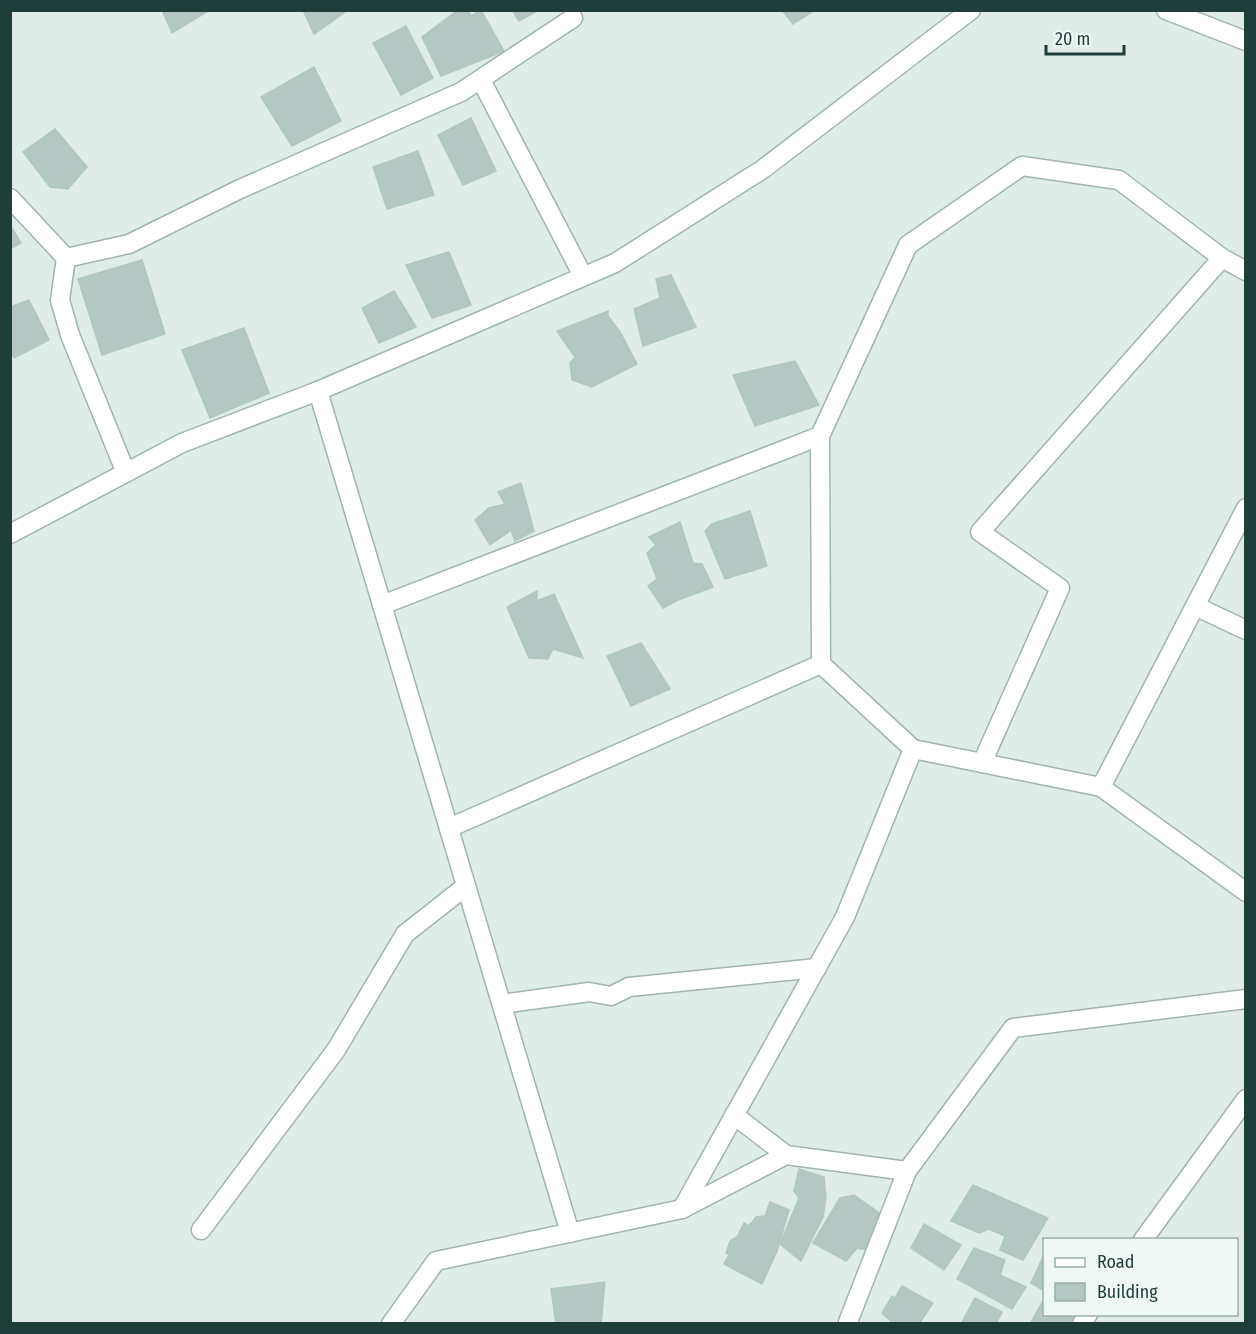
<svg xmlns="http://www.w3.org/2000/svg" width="1256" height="1334" viewBox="0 0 1256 1334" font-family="'Fira Sans Condensed',sans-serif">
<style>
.building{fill:#b4c7c2;stroke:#b1c7c1;stroke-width:1.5}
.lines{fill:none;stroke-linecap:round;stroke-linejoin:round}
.minor-casing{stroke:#a1b4b0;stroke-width:21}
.minor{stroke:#fff;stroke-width:18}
</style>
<rect width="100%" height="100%" fill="#dfece8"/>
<g class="building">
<polygon points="162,10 210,10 172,33"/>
<polygon points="303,10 348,10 314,34"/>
<polygon points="458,10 468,10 471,16 481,10 504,51 441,76 422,37"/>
<polygon points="512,10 539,10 519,21"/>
<polygon points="782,10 815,10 793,24"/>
<polygon points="406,26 433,78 401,95 373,43"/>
<polygon points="314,67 341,121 292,146 261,97"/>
<polygon points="471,118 496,171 463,185 438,135"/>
<polygon points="55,129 87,167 68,189 50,187 23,152"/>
<polygon points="418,151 434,195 387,209 373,167"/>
<polygon points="10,225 21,243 10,249"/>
<polygon points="449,252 471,305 432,318 406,265"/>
<polygon points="142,260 165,334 102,355 78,279"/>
<polygon points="671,275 696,327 643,346 634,309 660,298 656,279"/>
<polygon points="394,291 416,327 379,343 362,308"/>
<polygon points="29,300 49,340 14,358 10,350 10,307"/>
<polygon points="608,311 608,316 620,332 637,364 592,387 572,380 570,363 575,357 557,331"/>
<polygon points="244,328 269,393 210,418 182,350"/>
<polygon points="795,361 819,405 755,426 733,375"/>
<polygon points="521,483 534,531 515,541 511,530 490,545 475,520 489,508 505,504 498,492"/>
<polygon points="750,511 767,566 725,579 705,531 712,524"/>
<polygon points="680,522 693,563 702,564 713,587 678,600 663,608 648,586 657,579 647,553 656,545 649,537"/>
<polygon points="537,591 537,601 554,594 583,658 553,649 548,659 529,658 507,607"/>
<polygon points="641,643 670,689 631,706 607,656"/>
<polygon points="799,1169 824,1177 826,1198 823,1217 801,1261 780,1244 799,1198 794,1191"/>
<polygon points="973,1185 1048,1218 1023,1260 1000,1250 1005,1236 989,1229 979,1233 951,1221"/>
<polygon points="854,1195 888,1219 873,1251 857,1248 846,1261 813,1243 840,1198"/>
<polygon points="770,1202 789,1210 777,1251 762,1284 724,1264 729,1255 726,1253 730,1241 737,1237 744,1223 749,1226 756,1217 765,1216"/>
<polygon points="924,1224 961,1245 944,1270 911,1248"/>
<polygon points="974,1248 1005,1260 1000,1275 1026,1287 1012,1309 957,1279"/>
<polygon points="1043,1257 1044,1257 1044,1291 1031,1283"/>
<polygon points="605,1282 601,1324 556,1324 551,1289"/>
<polygon points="902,1286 933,1303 919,1324 894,1324 882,1313 892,1296 895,1298"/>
<polygon points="975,1298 1002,1312 996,1324 961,1324"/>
<polygon points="1044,1299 1044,1314 1073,1314 1077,1317 1073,1324 1030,1324"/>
</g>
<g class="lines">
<g class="minor-casing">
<g id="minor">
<polyline points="1166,10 1246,41"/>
<polyline points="481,80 583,276"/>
<polyline points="10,198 66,258"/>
<polyline points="66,258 129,244 240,189 461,92 573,18"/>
<polyline points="66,258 60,300 70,335 126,473"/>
<polyline points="1246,508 1101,787 1246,892"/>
<polyline points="10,534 182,443 318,391"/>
<polyline points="382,605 820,436"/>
<polyline points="1195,606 1246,630"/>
<polyline points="913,749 821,664 820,436 908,245 1022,166 1119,180 1222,258"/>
<polyline points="982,763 1060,588 980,532 1222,258 1246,271"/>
<polyline points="449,828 821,664"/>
<polyline points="502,1004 589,992 611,996 629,987 817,968"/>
<polyline points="734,1115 786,1155"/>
<polyline points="907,1171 1013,1028 1246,999"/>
<polyline points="682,1209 845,917 913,749 1101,787"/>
<polyline points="201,1230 336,1050 405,934 466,886"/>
<polyline points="570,1233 318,391 615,263 763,169 971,10"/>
<polyline points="1143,1240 1246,1099"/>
<polyline points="391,1324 436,1261 682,1209 786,1155 907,1171 848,1322 850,1324"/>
<polyline points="1082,1324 1088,1314"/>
</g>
</g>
<use href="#minor" class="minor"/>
</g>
<rect width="1256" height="1334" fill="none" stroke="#1e3e3a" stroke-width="24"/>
<rect x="1043" y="1238" width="195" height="78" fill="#f0f8f5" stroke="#9caeaa" stroke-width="1.5"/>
<rect x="1055" y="1258" width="30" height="9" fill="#ffffff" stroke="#9caeaa" stroke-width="1.5"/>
<text x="1097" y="1268" font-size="18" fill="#1e3e3a">Road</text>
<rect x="1055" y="1283" width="30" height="18" fill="#b4c7c2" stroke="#9caeaa" stroke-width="1.5"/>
<text x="1097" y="1298" font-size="18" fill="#1e3e3a">Building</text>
<path d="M1046 45v9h78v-9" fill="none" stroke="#1e3e3a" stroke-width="3"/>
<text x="1055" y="45" font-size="18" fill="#1e3e3a" stroke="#f0f8f5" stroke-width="4.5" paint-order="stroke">20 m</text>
</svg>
